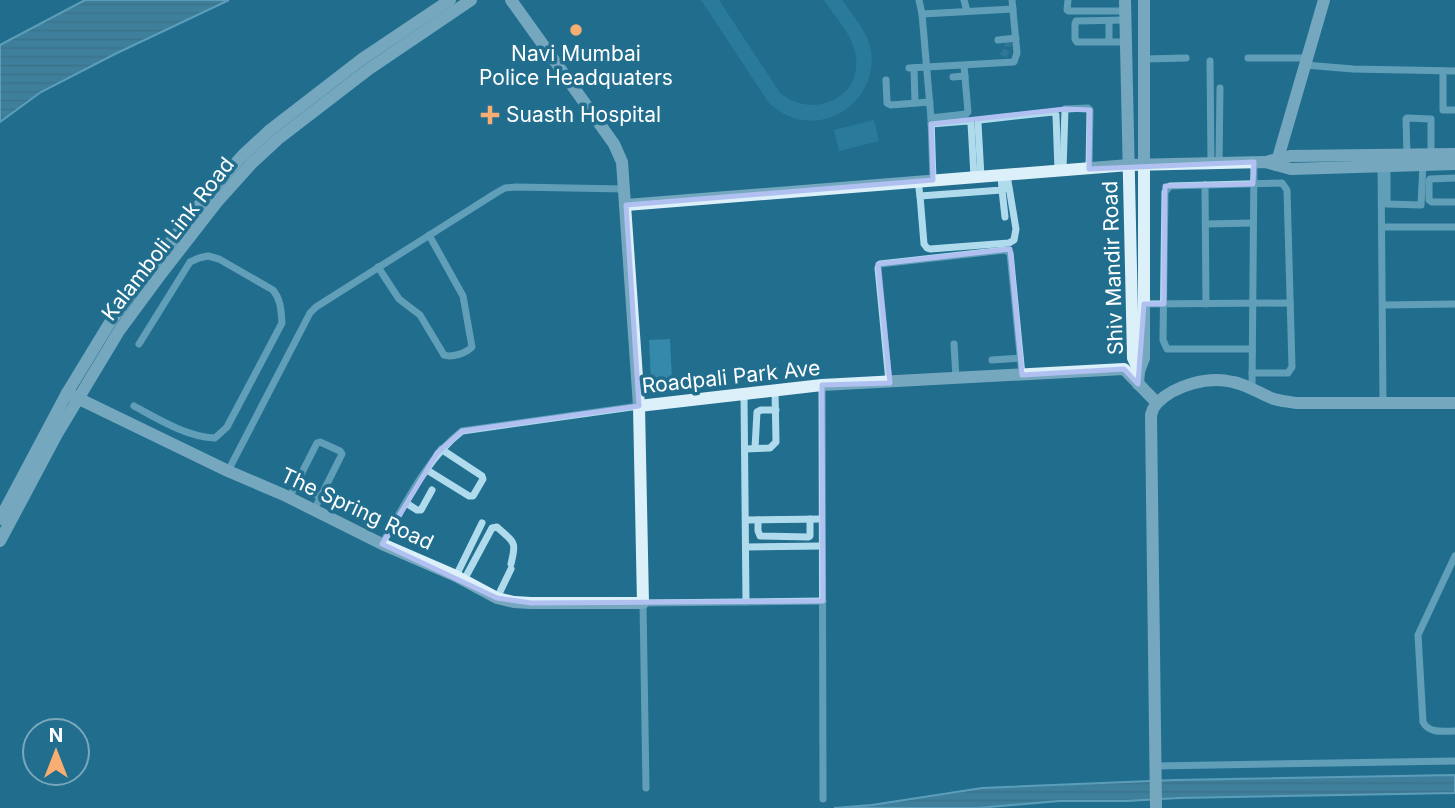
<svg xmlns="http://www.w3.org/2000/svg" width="1455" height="808" viewBox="0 0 1455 808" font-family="Inter,sans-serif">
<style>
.grass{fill:#3589ab}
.water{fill:url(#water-rules);stroke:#a4d9ed;stroke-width:2}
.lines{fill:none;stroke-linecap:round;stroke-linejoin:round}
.street-tunnel{stroke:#42849f;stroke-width:7;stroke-dasharray:7 3.5;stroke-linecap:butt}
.street{stroke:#b0dbec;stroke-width:7}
.secondary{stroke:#dcf0f9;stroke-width:12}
.marked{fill:none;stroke:#b0c1f1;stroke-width:5;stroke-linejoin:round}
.poi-dot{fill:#f8ae72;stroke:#216e8e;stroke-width:2.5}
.labels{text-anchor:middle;stroke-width:7;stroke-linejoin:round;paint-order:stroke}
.poi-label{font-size:21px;fill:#fff;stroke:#216e8e}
.street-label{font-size:21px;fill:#fff;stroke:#216e8e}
</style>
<defs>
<pattern id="water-rules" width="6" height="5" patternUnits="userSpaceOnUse" patternTransform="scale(1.75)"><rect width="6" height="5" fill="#6396ab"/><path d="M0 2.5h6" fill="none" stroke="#5b7c8a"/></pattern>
</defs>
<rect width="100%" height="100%" fill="#216e8e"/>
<g class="grass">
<path d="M701 0H719L780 93C811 119 861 100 856 57 854 36 835 17 824 0H842C853 16 868 32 871 51 877 91 842 126 802 120 789 118 778 111 769 103Z"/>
<polygon points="874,120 879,141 839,151 834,130"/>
<polygon points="670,339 672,380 651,381 649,340"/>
</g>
<g class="water">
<polygon points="85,0 229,0 115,54 41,92 0,122 0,45"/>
<polygon points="1455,775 1455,793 1179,798 1127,801 1059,801 978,808 834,808 872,805 982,788 1175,780"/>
</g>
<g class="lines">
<polyline class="street-tunnel" points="1003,56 1008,47 1008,40"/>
<g class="street">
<polyline points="919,0 922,14 931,118 933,180"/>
<polyline points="964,0 967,11"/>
<polyline points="1068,0 1067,10 1069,11 1126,11"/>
<polyline points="922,14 1013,9"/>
<polyline points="1126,20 1076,21 1075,24 1075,39 1077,42 1127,42"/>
<polyline points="1109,21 1109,41"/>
<polyline points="998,40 1016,38"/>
<polyline points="1248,58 1307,58"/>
<polyline points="1144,59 1186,58"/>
<polyline points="1210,61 1211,163"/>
<polyline points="1305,65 1353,69 1455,71"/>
<polyline points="909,68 1014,62 1017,53 1012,0"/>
<polyline points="914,68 915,103"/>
<polyline points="1443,71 1443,110 1455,110"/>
<polyline points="953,77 965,76"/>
<polyline points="886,80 887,103 891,105 930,102"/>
<polyline points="931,118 966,114 968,112 964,66"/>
<polyline points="931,124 968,121 971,123 974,177"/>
<polyline points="1407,155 1406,119 1407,118 1431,119 1431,155"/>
<polyline points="1219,163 1220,88"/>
<polyline points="1381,163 1383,404"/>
<polyline points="1387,165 1387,204 1421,205 1423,164"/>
<polyline points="1063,170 1065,109 1088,108 1090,110 1089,169"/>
<polyline points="981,177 978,123 980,120 1053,112 1056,115 1058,171"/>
<polyline points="1455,178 1430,179 1429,181 1429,200 1432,202 1455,202"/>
<polyline points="918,181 920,196 1002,190 1001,175"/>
<polyline points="1205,185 1206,304"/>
<polyline points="920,196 924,244 927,248 930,249 1009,243 1014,240 1016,229 1007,175"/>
<polyline points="1005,217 1002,190 1005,189"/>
<polyline points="1206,224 1253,223"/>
<polyline points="1382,227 1455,227"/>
<path d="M378 267 399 299 420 315 444 355C452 358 466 353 472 347L463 296 429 235"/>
<polyline points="1144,304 1290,303"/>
<polyline points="1383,305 1455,304"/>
<polyline points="954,344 956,378"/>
<polyline points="992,360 1020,358"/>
<polyline points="1252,373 1288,373 1292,367 1287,190 1282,183 1170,186 1165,192 1163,340 1167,349 1252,349"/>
<polyline points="889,382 878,268 880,264 1005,250 1010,253 1022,375"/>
<polyline points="822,385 823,799"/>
<polyline points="1252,389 1254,162"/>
<polyline points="744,394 746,602"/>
<path d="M134 406C158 419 187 437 215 438L227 427 282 323C281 310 281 300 273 290L219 259 208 256 199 258 190 262 139 344"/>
<polyline points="755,448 757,412 761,410 776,410"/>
<polyline points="745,449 770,448 776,442 775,390"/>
<polyline points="427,470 469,496 473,496 483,479 482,476 441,449"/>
<polyline points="228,471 310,313 316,307 496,193 505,188 516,187 624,189"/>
<polyline points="296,485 321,497"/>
<polyline points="289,498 317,443 320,442 340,451 342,454 314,510"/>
<polyline points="406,503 417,510 421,510 432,490"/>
<polyline points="746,520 822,519"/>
<polyline points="758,520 758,531 760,536 808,537 810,536 810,519"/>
<path d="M382 544C405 505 426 459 462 431L639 406"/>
<polyline points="746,547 822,546"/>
<path d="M1455 556 1418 635 1423 722C1429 734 1444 731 1455 731"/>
<polyline points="456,576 482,523"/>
<path d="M464 580 492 528 497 527C514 543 517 540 511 564"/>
<polyline points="497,598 511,569"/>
<polyline points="1155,766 1455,761"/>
<polyline points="646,788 643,603 823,601"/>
</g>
<g class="secondary">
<polyline points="1125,0 1133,358 1139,371"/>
<polyline points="1269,161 1290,156 1455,154"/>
<polyline points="1276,165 1324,0"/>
<polyline points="626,205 1129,165 1265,162 1291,169 1455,164"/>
<polyline points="1138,384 1139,371 1144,358 1144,0"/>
<polyline points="67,393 228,471 284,495 382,544 456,576 497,598 514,602 531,603 643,603 639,406 622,162 614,144 511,0"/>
<path d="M1157 403C1175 385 1208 376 1233 382 1248 385 1260 394 1274 399 1281 401 1289 402 1296 403H1455"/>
<polyline points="639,406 822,385 1124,369 1157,403 1153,409 1151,415 1156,808"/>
<polyline points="0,519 67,393 109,324 151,267 208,194 243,155 270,130 362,59 450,0"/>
<polyline points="0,541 57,434 119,331 161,274 217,202 252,163 278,139 369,69 471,0"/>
</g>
</g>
<path d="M0 0H1455V808H0ZM1065 109 1090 110 1089 169 1254 162 1253 184 1165 186 1164 304H1144L1138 384 1124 369 1022 375 1010 249 878 264 890 383 822 385 823 601 531 603 497 598 382 544 437 453 462 431 639 406 626 205 933 180 931 124Z" fill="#216e8e" fill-opacity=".55" fill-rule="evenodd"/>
<path class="marked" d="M1065 109 1090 110 1089 169 1254 162 1253 184 1165 186 1164 304H1144L1138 384 1124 369 1022 375 1010 249 878 264 890 383 822 385 823 601 531 603 497 598 382 544 437 453 462 431 639 406 626 205 933 180 931 124Z"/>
<g class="poi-dot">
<circle cx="576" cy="30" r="7"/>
<path d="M486.5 104.5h7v7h7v7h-7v7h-7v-7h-7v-7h7z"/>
</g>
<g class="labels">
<g class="poi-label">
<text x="576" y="61">Navi Mumbai<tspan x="576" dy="24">Police Headquaters</tspan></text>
<text x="506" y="122" text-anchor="start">Suasth Hospital</text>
</g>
<g class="street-label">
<text transform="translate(168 239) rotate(-52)" y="7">Kalamboli Link Road</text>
<text transform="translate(1113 268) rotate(-92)" y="7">Shiv Mandir Road</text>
<text transform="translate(731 377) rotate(-6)" y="7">Roadpali Park Ave</text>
<text transform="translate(357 509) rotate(25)" y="7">The Spring Road</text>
</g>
</g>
<g transform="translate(56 752)"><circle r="33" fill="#216e8e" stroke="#7aa8bb" stroke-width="2"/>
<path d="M0-5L12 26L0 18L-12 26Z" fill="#f8ae72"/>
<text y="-10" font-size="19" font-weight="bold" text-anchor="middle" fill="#ffffff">N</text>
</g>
</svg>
